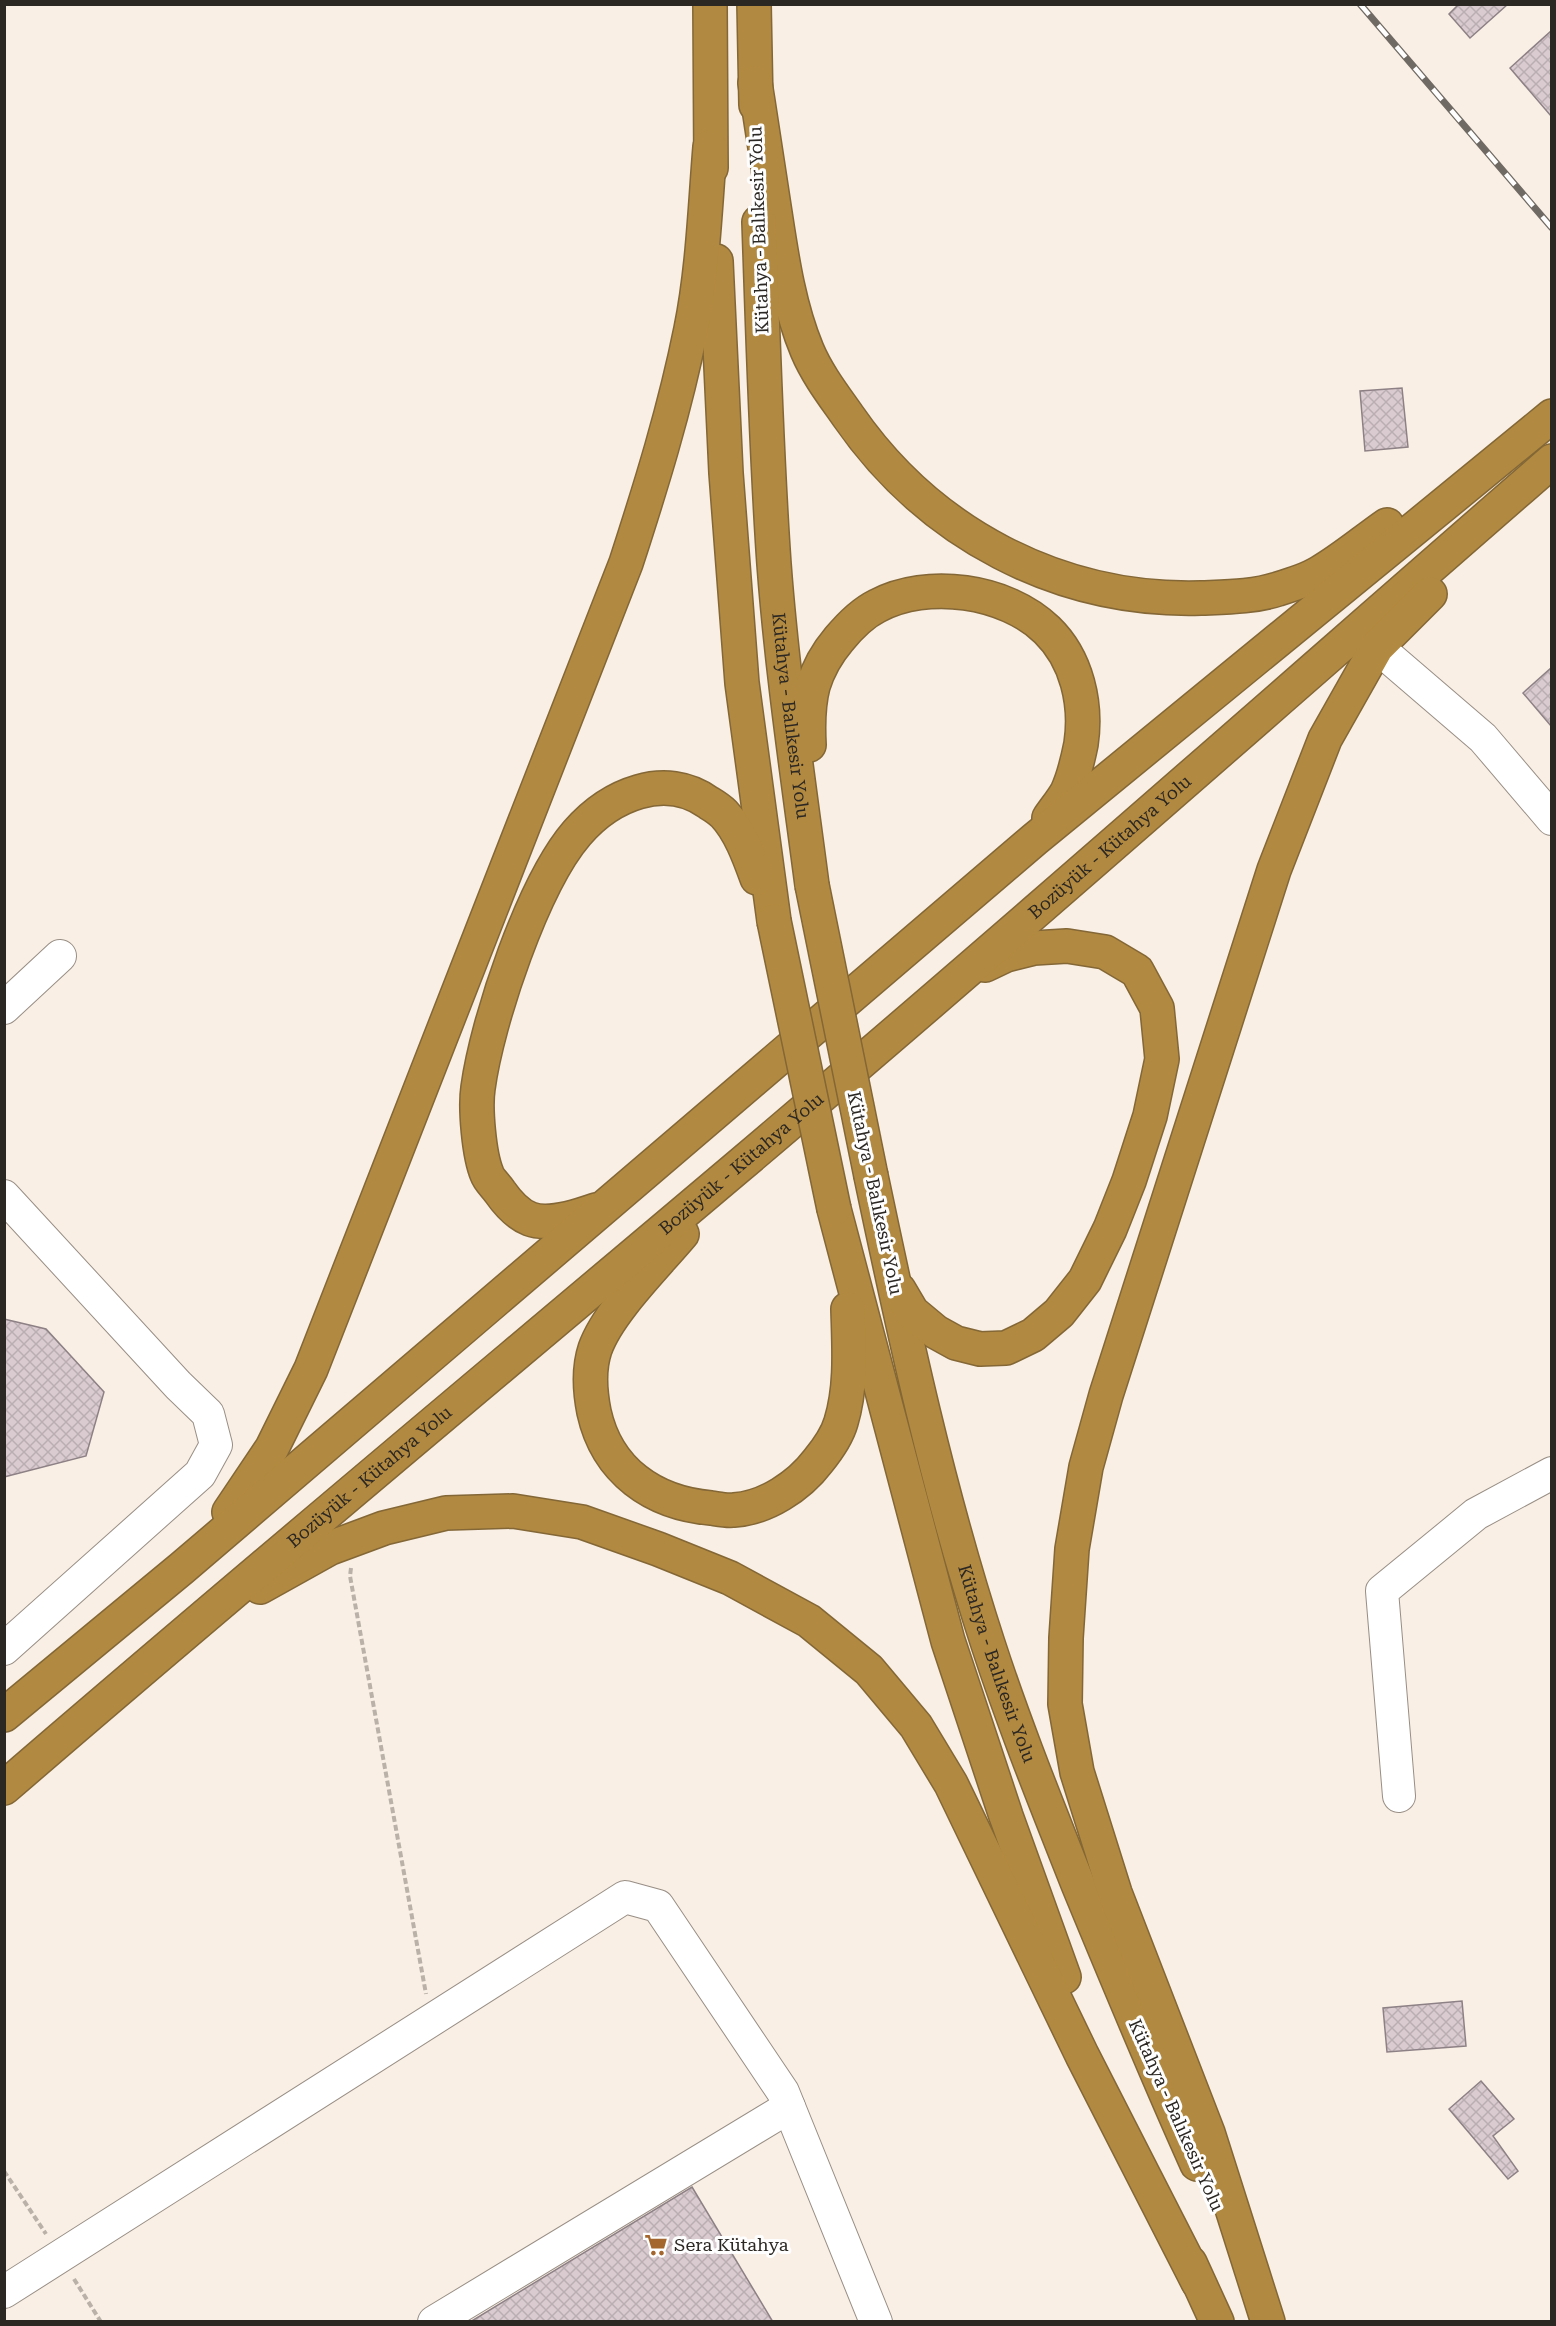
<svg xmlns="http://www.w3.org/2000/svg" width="1556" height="2326" viewBox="0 0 1556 2326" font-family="'Roboto Serif',serif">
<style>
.building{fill:url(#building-cross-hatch);stroke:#8e8186;stroke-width:1.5}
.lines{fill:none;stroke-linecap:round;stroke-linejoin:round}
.minor-casing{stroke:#988e85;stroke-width:34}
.highway-casing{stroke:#836736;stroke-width:36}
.path{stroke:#bab1a9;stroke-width:4;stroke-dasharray:6 3;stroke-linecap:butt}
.minor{stroke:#fff;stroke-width:32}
.highway{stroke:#b28940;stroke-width:33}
.rail-casing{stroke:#706a64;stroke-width:7}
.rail{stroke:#fefefe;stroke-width:4.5;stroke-dasharray:14;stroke-linecap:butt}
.highway-bridge-casing{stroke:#836736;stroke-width:36;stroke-linecap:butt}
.highway-bridge{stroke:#b28940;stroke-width:33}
.labels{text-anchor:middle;stroke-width:6;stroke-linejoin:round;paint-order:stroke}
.street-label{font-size:18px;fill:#2b2723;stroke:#fefefe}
.poi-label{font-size:18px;fill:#2b2723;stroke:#fefefe;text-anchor:start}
</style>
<defs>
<pattern id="building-cross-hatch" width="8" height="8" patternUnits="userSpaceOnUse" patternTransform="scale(1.5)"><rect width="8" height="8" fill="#dacbd0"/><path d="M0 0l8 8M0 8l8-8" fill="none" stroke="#bbaeb2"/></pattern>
</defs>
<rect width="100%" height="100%" fill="#faefe5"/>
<g class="building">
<polygon points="1459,4 1508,4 1470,38 1449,14"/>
<polygon points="1551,31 1551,116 1510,68"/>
<polygon points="1402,388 1408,447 1365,451 1360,391"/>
<polygon points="1551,668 1551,726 1523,693"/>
<polygon points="4,1319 46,1329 104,1392 86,1456 4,1477"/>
<polygon points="1462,2001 1466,2046 1387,2052 1383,2008"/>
<polygon points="1481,2081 1514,2119 1493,2136 1518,2171 1508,2179 1449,2109"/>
<polygon points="692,2187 773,2322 470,2322"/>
</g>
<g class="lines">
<g class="minor-casing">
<g id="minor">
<polyline points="1377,647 1483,738 1552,819"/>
<polyline points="4,1008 60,956"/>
<polyline points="4,1196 178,1385 208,1414 216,1445 200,1474 4,1649"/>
<polyline points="1399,1796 1382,1591 1476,1514 1552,1473"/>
<polyline points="4,2292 625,1897 658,1906 783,2092 876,2322"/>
<polyline points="434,2322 789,2107"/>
</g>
</g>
<g class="highway-casing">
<g id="highway">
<polyline points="710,4 711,168"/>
<polyline points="754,4 756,105"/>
<path d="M755 83C762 126 768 169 775 213 782 259 789 307 807 350 817 374 834 396 848 416 929 533 1058 602 1201 598 1226 597 1254 597 1278 589 1291 585 1307 580 1319 573 1343 559 1364 541 1387 525"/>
<path id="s1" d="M759 222C763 336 766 450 774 564 782 671 798 778 812 885"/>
<polyline points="716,261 726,473 742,683 774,921"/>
<path d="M809 745C808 726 808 705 813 686 818 669 828 652 839 639 849 627 863 613 877 606 927 579 1006 590 1047 630 1077 659 1087 704 1081 744 1078 759 1074 777 1067 792 1062 801 1055 809 1049 818"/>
<path id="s2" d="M871 1176C904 1333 938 1491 988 1644 1015 1727 1048 1808 1080 1889 1118 1981 1156 2073 1197 2164"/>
<polyline points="834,1209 948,1641 1006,1816 1064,1977"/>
<path d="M596 1210C579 1216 548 1226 530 1219 517 1214 507 1202 500 1192 496 1186 489 1180 487 1174 479 1155 475 1108 478 1088 487 1021 533 884 577 833 610 795 665 771 709 803 714 806 720 810 724 814 740 831 749 856 757 878"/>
<path d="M682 1234C656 1265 608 1312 595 1349 588 1370 590 1392 594 1412 607 1471 653 1503 711 1508 718 1509 727 1511 734 1510 766 1508 799 1486 818 1461 827 1450 837 1436 841 1422 852 1386 849 1346 848 1309"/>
<polyline points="899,1290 912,1312 936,1332 956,1343 980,1349 1006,1348 1033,1335 1059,1313 1085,1280 1110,1229 1129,1181 1150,1116 1162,1059 1157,1008 1137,971 1105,952 1067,946 1034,948 1006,955 985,965"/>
<path d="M229 1512 272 1448 311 1369 626 563C651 486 675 409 691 329 703 270 705 208 710 147"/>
<polyline points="260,1587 330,1548 384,1528 446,1513 513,1511 582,1522 658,1549 730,1578 809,1621 869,1670 916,1726 951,1784 1082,2055 1198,2282"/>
<polyline points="4,1715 182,1568 1035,839 1552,416"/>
<path id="s3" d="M4 1788C247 1578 494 1373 739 1166 1013 934 1281 697 1552 461"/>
<polyline points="1190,2263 1217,2322"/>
<polyline points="1268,2322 1208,2133 1115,1893 1077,1772 1065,1704 1066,1638 1072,1549 1086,1467 1106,1395 1274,870 1325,739 1377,647 1430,594"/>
</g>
</g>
<g class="path">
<polyline points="351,1568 350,1576 426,1994"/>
<polyline points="4,2171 46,2234"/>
<polyline points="74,2279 101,2322"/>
</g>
<use href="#minor" class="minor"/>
<use href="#highway" class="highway"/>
<g class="rail-casing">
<polyline id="rail" points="1360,4 1552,228"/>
</g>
<use href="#rail" class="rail"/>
<g class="highway-bridge-casing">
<g id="highway-bridge">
<polyline points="812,885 871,1176"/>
<polyline points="774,921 834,1209"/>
</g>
</g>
<use href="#highway-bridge" class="highway-bridge"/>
</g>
<defs>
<g id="supermarket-bare" transform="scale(1.8)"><path d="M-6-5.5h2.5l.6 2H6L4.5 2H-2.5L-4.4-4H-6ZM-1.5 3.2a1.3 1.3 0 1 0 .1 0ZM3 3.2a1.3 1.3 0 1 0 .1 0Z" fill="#a4662c" stroke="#fefefe" stroke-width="2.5" paint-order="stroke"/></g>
</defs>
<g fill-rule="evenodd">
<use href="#supermarket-bare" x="656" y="2245"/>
</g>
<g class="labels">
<g class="street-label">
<text transform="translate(759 230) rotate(-92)" y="6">Kütahya - Balıkesir Yolu</text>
<text dy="6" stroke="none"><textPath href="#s1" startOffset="495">Kütahya - Balıkesir Yolu</textPath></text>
<text dy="6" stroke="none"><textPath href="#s3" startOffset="1452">Bozüyük - Kütahya Yolu</textPath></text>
<text dy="6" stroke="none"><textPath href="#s3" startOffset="966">Bozüyük - Kütahya Yolu</textPath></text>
<text transform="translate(875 1193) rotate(78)" y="6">Kütahya - Balıkesir Yolu</text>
<text dy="6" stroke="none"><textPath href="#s3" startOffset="480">Bozüyük - Kütahya Yolu</textPath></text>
<text dy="6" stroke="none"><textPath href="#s2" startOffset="504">Kütahya - Balıkesir Yolu</textPath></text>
<text transform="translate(1176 2115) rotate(66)" y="6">Kütahya - Balıkesir Yolu</text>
</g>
<g class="poi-label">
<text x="674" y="2251">Sera Kütahya</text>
</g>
</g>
<rect width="1556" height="2326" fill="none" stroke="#2b2723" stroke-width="12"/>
</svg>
